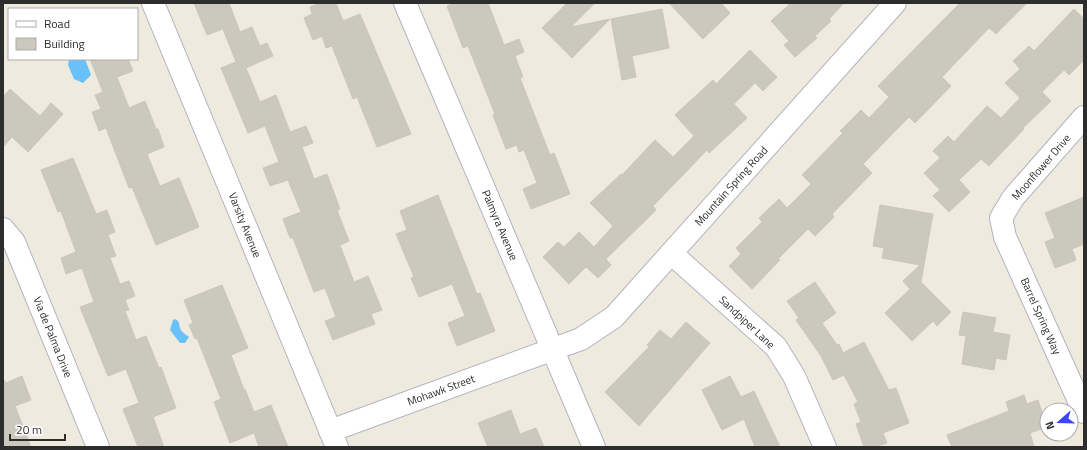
<svg xmlns="http://www.w3.org/2000/svg" width="1087" height="450" viewBox="0 0 1087 450" font-family="'Titillium Web',sans-serif">
<style>
.water{fill:#69c0fa}
.building{fill:#cbc8bd;stroke:#cbc7b7}
.lines{fill:none;stroke-linecap:round;stroke-linejoin:round}
.street-casing{stroke:#b2b3c2;stroke-width:24}
.street{stroke:#fff;stroke-width:22}
.labels{text-anchor:middle;stroke-width:3.5;stroke-linejoin:round;paint-order:stroke}
.street-label{font-size:11px;fill:#2d2d2d;stroke:#fff}
</style>
<rect width="100%" height="100%" fill="#efeade"/>
<g class="water">
<polygon points="69,59 85,59 91,75 83,83 74,79 68,65"/>
<path d="M175 319C181 322 178 325 181 330 182 332 186 335 189 337L185 343H180L170 330 173 320Z"/>
</g>
<g class="building">
<polygon points="194,3 229,3 240,32 252,27 260,46 267,43 273,56 246,68 260,102 276,95 290,132 306,126 313,143 302,147 314,179 327,174 340,209 337,210 349,241 340,245 354,282 368,276 382,310 371,314 375,324 333,340 325,321 336,317 325,288 314,292 293,238 290,238 283,219 301,212 288,180 270,186 263,168 279,162 265,126 248,133 221,68 236,62 223,29 207,35"/>
<polygon points="320,3 336,3 343,21 360,14 411,134 377,147 357,97 353,99 332,46 326,48 322,36 313,40 304,18 312,14 310,7"/>
<polygon points="455,3 488,3 504,45 519,39 524,52 515,56 523,77 520,78 550,155 554,153 570,194 531,209 523,189 537,183 524,150 519,152 517,145 506,149 493,115 495,114 468,46 463,48 447,6"/>
<polygon points="567,3 595,3 571,27 610,19 572,58 542,28"/>
<polygon points="669,3 721,3 730,13 703,39"/>
<polygon points="791,3 844,3 829,19 831,21 815,36 817,38 795,57 784,45 789,41 771,21"/>
<polygon points="960,3 1027,3 996,34 989,28 942,77 951,86 915,123 909,117 863,164 872,173 832,214 834,217 815,236 808,229 778,259 780,260 752,289 729,266 741,254 736,248 762,222 759,218 779,199 787,208 811,184 802,175 843,133 840,131 861,110 869,118 889,97 878,86"/>
<polygon points="662,9 669,48 632,56 636,77 622,80 611,19"/>
<polygon points="1074,9 1084,19 1084,60 1069,75 1064,70 1042,92 1051,101 1023,128 1024,129 989,166 981,159 959,180 970,192 949,212 933,196 940,190 924,173 940,158 933,151 948,136 954,142 987,106 1001,118 1020,98 1005,83 1020,69 1013,61 1029,46 1034,51"/>
<polygon points="750,50 777,77 763,91 755,83 734,104 747,118 709,153 707,150 653,206 656,210 606,259 611,265 598,278 586,267 569,284 543,257 558,242 564,247 579,232 594,247 613,226 590,203 621,174 622,175 655,140 673,157 694,136 675,115 713,80 716,84"/>
<polygon points="90,59 128,59 133,71 117,77 129,108 145,101 156,129 158,129 164,147 147,154 160,186 179,178 199,227 156,245 132,187 129,188 106,128 99,131 92,112 101,109 95,95 103,92"/>
<polygon points="10,89 40,116 51,103 63,114 28,152 12,137 3,147 3,97"/>
<polygon points="73,158 96,214 107,210 115,232 108,235 116,256 110,258 120,284 129,281 135,296 125,300 129,310 125,311 136,340 146,336 159,368 161,367 176,408 153,417 164,447 138,447 123,409 139,403 126,369 108,376 80,307 94,302 82,268 66,274 61,258 76,252 61,211 58,212 41,170"/>
<polygon points="438,195 477,294 480,293 495,331 457,346 448,323 465,316 452,284 419,297 411,278 414,277 396,234 407,230 400,211"/>
<polygon points="1084,197 1084,244 1072,249 1076,260 1055,268 1045,242 1055,238 1045,213"/>
<polygon points="880,205 933,214 921,282 951,312 937,326 933,321 912,341 885,313 910,289 903,281 920,265 882,258 884,248 873,246"/>
<polygon points="815,282 836,313 822,323 837,345 839,344 843,353 864,342 889,390 896,388 909,423 883,433 887,443 875,447 864,447 856,424 861,422 854,404 858,402 844,375 833,380 821,356 796,320 799,318 787,301"/>
<polygon points="222,285 248,348 231,355 244,390 245,389 254,412 271,405 288,447 259,447 254,433 230,443 214,402 221,399 197,338 195,339 189,325 193,323 184,300"/>
<polygon points="963,312 996,318 993,332 1010,335 1006,360 996,358 994,370 962,364 966,336 959,335"/>
<polygon points="686,322 710,343 639,426 605,392 649,347 647,345 660,330 671,339"/>
<polygon points="22,376 31,400 15,406 31,447 3,447 3,379 6,383"/>
<polygon points="730,376 741,397 754,391 780,447 755,447 744,419 722,430 702,390"/>
<polygon points="1024,395 1027,404 1038,400 1047,427 1030,433 1034,447 952,447 947,435 1009,411 1006,402"/>
<polygon points="511,410 520,434 536,428 544,447 488,447 478,423"/>
</g>
<g class="lines">
<g class="street-casing">
<g id="street">
<polyline points="153,3 337,447"/>
<polyline points="405,3 594,447"/>
<polyline points="1084,117 1013,198 1001,218 1005,237 1084,412"/>
<polyline points="3,229 14,242 98,447"/>
<polyline points="671,253 776,347 794,376 825,447"/>
<polyline points="330,431 581,339 614,317 895,3"/>
</g>
</g>
<use href="#street" class="street"/>
</g>
<g class="labels">
<g class="street-label">
<text transform="translate(1041 167) rotate(-49)" y="4">Moonflower Drive</text>
<text transform="translate(731 186) rotate(-48)" y="4">Mountain Spring Road</text>
<text transform="translate(245 225) rotate(68)" y="4">Varsity Avenue</text>
<text transform="translate(500 225) rotate(67)" y="4">Palmyra Avenue</text>
<text transform="translate(1041 316) rotate(66)" y="4">Barrel Spring Way</text>
<text transform="translate(747 322) rotate(43)" y="4">Sandpiper Lane</text>
<text transform="translate(53 337) rotate(68)" y="4">Via de Palma Drive</text>
<text transform="translate(441 390) rotate(-20)" y="4">Mohawk Street</text>
</g>
</g>
<rect width="1087" height="450" fill="none" stroke="#2d2d2d" stroke-width="8"/>
<rect x="8" y="8" width="130" height="52" fill="#ffffff" stroke="#ababab"/>
<rect x="16" y="21" width="20" height="6" fill="#ffffff" stroke="#ababab"/>
<text x="44" y="28" font-size="12" fill="#2d2d2d">Road</text>
<rect x="16" y="38" width="20" height="12" fill="#cbc8bd" stroke="#ababab"/>
<text x="44" y="48" font-size="12" fill="#2d2d2d">Building</text>
<g transform="translate(1059 422) rotate(250)"><circle r="19" fill="#ffffff" stroke="#ababab"/>
<path d="M0-3L7 15L0 10L-7 15Z" fill="#3c45ff"/>
<text y="-6" font-size="11" font-weight="bold" text-anchor="middle" fill="#2d2d2d">N</text>
</g>
<path d="M10 434v6h55v-6" fill="none" stroke="#2d2d2d" stroke-width="2"/>
<text x="16" y="434" font-size="12" fill="#2d2d2d" stroke="#ffffff" stroke-width="3" paint-order="stroke">20 m</text>
</svg>
